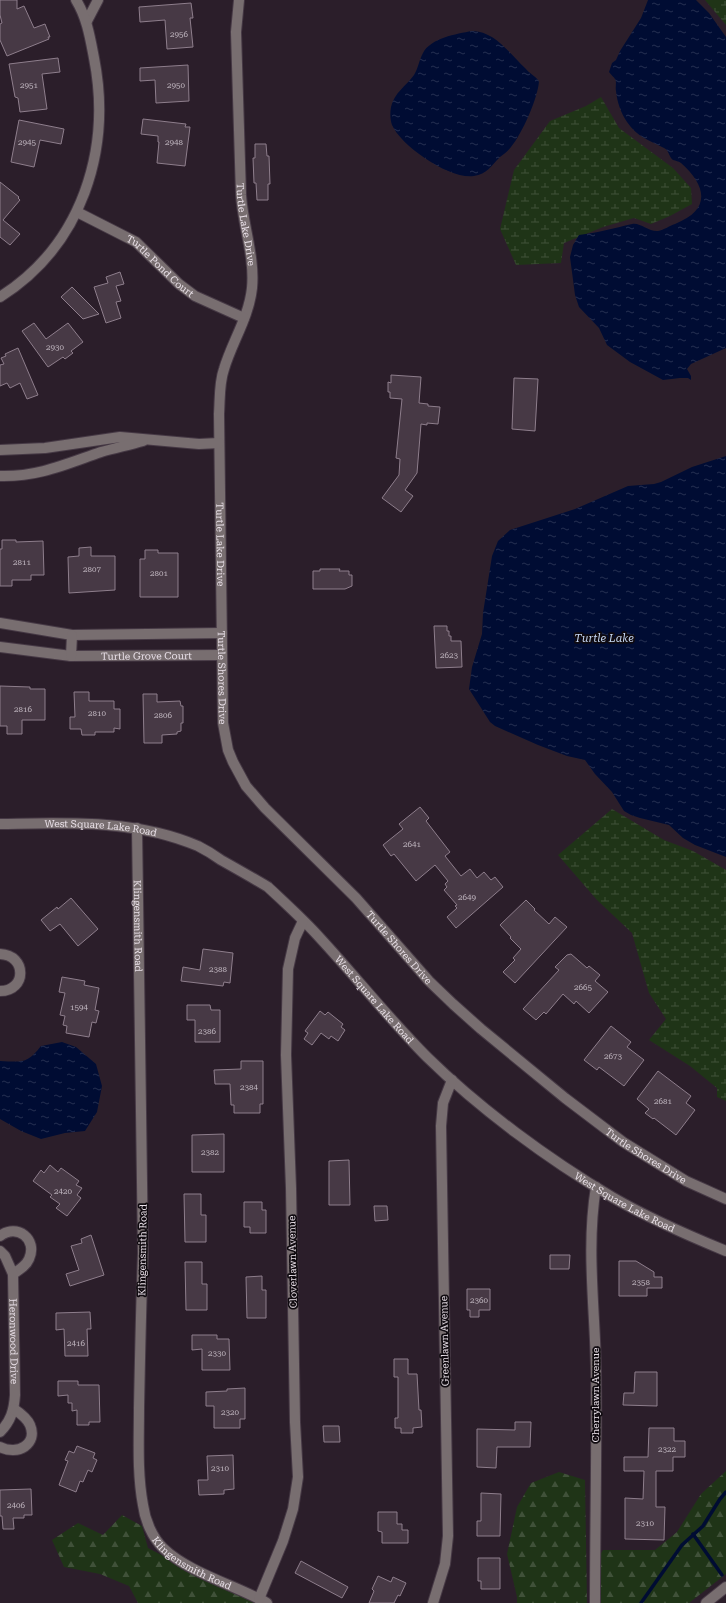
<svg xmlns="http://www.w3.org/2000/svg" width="726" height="1603" viewBox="0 0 726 1603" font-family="'Roboto Serif',serif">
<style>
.forest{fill:url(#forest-firs)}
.wetland{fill:url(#wetland-marsh)}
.water{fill:url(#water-ripples)}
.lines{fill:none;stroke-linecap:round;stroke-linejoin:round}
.stream{stroke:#000c33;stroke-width:3.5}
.building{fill:#473945;stroke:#8e7e8c}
.minor-casing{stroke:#463945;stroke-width:12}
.minor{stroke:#786e70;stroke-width:10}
.labels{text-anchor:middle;stroke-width:3.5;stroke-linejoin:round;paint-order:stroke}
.number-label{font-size:8px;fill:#c1b7c0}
.street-label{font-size:10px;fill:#eae1e9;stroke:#100b10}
.water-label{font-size:11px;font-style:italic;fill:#c5d7f4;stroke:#100b10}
</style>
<defs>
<pattern id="forest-firs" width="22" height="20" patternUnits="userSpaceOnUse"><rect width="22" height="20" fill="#1f3417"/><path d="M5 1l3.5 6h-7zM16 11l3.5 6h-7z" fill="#405139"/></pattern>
<pattern id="wetland-marsh" width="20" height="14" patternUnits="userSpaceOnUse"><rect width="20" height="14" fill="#1f3417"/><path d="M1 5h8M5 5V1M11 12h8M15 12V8" fill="none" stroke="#405139"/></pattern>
<pattern id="water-ripples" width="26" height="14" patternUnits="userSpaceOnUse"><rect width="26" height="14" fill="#000c33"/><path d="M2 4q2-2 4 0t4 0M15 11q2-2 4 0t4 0" fill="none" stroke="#252f51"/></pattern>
</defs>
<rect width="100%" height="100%" fill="#2b1e2a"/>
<g class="forest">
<polygon points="726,1471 726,1574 689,1603 599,1603 598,1558 603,1550 655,1550 677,1532 701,1494"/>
<polygon points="559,1472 585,1480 587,1603 517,1603 517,1597 507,1554 517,1507 531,1483"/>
<polygon points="122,1515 142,1526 148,1548 254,1603 138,1603 129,1586 100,1574 64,1567 52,1540 78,1523 103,1535"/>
</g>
<g class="wetland">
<polygon points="705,0 726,0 726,25"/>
<polygon points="601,97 619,128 673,168 691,188 692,204 670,216 651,224 634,218 603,227 564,243 561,263 516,265 500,229 514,170 550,121 586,106"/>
<polygon points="612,809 664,840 693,851 726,870 726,1101 717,1097 717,1088 690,1066 649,1040 666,1019 649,993 632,933 597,900 558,855"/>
</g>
<g class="water">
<path d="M648 0H696L709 13 726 37V348L691 364 687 369 691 376V380L688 378H680L663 380 630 362 607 345 599 328 579 307 575 295 570 257 573 245 579 235C597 233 614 228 632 224 640 222 649 232 658 231 664 230 669 226 675 224 711 210 707 186 681 163 678 161 676 161 673 160 669 157 669 150 664 148 649 140 637 137 627 122 621 113 617 102 616 91 615 87 617 82 615 79 614 77 611 75 609 72L612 63 616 60 620 51 641 18Z"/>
<path d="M472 31C495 31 510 54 525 68 529 73 535 76 539 81 538 98 522 134 511 147 508 151 504 154 500 157 491 166 487 174 474 176 450 180 401 146 392 125 390 119 390 113 391 107 394 93 406 86 414 75 418 69 419 60 423 53 431 38 456 34 472 31Z"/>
<polygon points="726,456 726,857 695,845 683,838 669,825 640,818 631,815 624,811 612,792 595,774 585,760 567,756 538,745 495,726 490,722 469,689 472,667 482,634 483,613 492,556 498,541 510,530 575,509 628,486 654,484 661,482 692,467"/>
<path d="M62 1042 76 1047 96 1064 102 1086 97 1112 85 1131 65 1133 41 1139 21 1131 0 1119V1061C22 1062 27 1064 41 1046Z"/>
</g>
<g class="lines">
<g class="stream">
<polyline points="693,1534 722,1575"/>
<polyline points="641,1603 682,1545 703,1526 720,1499 726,1492"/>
</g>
</g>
<g class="building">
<polygon points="0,0 17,0 17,9 24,6 34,28 45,24 50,37 48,37 49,39 7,56 0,40 0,24 2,23 0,15"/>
<polygon points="191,3 193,18 190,18 193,47 167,49 165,20 140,22 139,7"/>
<polygon points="58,58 60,72 42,74 47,109 20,112 18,98 15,97 9,64"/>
<polygon points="188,65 189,101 156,103 155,80 140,81 140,68"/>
<polygon points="143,119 186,124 185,127 190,127 185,166 157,163 159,142 158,142 158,136 141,134"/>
<polygon points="19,120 64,129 61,144 40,140 34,167 11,162"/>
<polygon points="255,144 266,144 267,156 269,156 270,184 268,184 268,200 257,200 256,183 254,183 253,158 255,158"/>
<polygon points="0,182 19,197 18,198 20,200 3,220 20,234 10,245 0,237"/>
<polygon points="120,272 124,284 116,286 121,301 116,302 121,318 106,323 94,287 108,283 106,277"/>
<polygon points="72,287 99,314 83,319 61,297"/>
<polygon points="34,323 46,339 68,323 83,342 71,351 73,353 65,359 63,357 48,367 22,331"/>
<polygon points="18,348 38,395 27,399 20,383 10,388 7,383 0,386 0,365 4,364 1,358 6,356 5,354"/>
<polygon points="391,375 421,377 419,403 428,404 428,406 440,407 438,424 427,423 427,425 421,424 417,473 405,490 413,496 401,512 382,498 399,475 400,459 396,458 402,399 390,398 390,392 388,392 388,382 391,383"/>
<polygon points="514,378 538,379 535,431 512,429"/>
<polygon points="2,540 16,540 16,542 43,541 44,575 31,575 31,580 12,580 12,586 0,586 0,549 2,549"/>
<polygon points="91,547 91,556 115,556 115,590 69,593 68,557 79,556 79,548"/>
<polygon points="145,550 158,550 158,553 178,553 178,597 140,597 140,559 145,559"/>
<polygon points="320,569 340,569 339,571 349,571 349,575 352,575 352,586 345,589 313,589 313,571 320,571"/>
<polygon points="434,626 447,626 447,631 449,631 449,636 451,636 451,641 461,641 462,667 436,668"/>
<polygon points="0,686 30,687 30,689 45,689 45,720 22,720 22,734 7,734 7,726 0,726"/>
<polygon points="74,692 89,692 89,701 114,701 114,709 120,709 120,729 114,728 114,732 95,732 95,735 82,735 81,729 70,729 70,717 75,717"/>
<polygon points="143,694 157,694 157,702 180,701 181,706 183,706 183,723 181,723 181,731 177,732 177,734 162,735 162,743 144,743"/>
<polygon points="420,807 429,818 426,821 450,852 445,856 461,876 470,869 477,878 484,872 491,880 495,877 503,887 456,928 447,917 457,908 455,906 457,905 444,890 447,887 445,884 448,881 435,865 416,881 394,854 391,856 383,845 403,829 399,824"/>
<polygon points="71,898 98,929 78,946 60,924 50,931 41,920 57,907 58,909"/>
<polygon points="526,900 535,909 534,910 549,924 555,917 567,927 515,983 503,972 515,960 513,958 521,949 510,938 511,937 500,925"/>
<polygon points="203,949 233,953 230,983 224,982 223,986 181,981 183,967 200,970"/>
<polygon points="571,954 587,968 589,966 600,975 595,981 608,992 589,1013 576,1001 574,1004 563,994 546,1014 544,1012 536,1020 523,1009 559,970 555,967 567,955"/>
<polygon points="62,977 85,981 84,985 99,988 95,1010 99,1011 96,1023 92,1022 89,1037 66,1033 67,1026 63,1025 65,1016 60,1015 65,993 59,992"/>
<polygon points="187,1005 210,1005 211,1010 220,1010 220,1042 195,1042 195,1020 187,1020"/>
<polygon points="320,1011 325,1015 328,1012 343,1024 341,1027 345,1030 338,1041 331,1036 329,1039 321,1033 312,1045 304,1039 308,1033 305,1031"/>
<polygon points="611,1026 631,1042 627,1047 644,1060 624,1086 599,1067 597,1070 584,1060"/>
<polygon points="241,1061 263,1061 263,1104 260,1104 260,1113 234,1113 234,1105 231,1105 230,1084 215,1084 214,1070 241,1069"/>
<polygon points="658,1071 691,1096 686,1103 695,1110 676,1135 654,1118 653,1119 645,1113 649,1109 637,1099"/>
<polygon points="224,1134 224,1172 192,1172 192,1135"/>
<polygon points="349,1160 350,1205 329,1205 329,1161"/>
<polygon points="50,1165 58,1172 61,1168 79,1181 76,1185 82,1188 77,1195 81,1198 67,1216 56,1208 60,1204 50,1197 52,1195 33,1181 41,1170 44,1173"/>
<polygon points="184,1194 201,1194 201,1215 206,1215 206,1242 185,1242"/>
<polygon points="244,1202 262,1202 262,1210 266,1210 266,1233 250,1233 250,1227 244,1227"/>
<polygon points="374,1206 387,1206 388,1220 375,1221"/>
<polygon points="91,1235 104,1275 70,1286 66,1274 79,1270 71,1246 82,1243 81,1239"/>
<polygon points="550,1255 570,1255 569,1269 550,1269"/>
<polygon points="619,1261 636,1261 654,1272 654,1277 662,1277 662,1288 647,1288 647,1296 619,1296"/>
<polygon points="185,1262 202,1262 202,1284 207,1284 207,1310 186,1310"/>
<polygon points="262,1276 262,1290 266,1290 266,1318 247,1318 246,1277"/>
<polygon points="467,1289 490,1289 490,1310 479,1310 479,1317 470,1317 470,1310 467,1310"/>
<polygon points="90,1312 91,1329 87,1329 88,1356 65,1356 64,1329 56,1330 56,1313"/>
<polygon points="192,1335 217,1335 217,1339 229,1339 230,1370 202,1370 202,1349 192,1350"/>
<polygon points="394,1359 408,1359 408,1374 417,1374 419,1410 421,1410 422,1427 413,1428 413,1433 401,1433 401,1428 395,1428 395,1418 398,1418 398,1377 394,1377"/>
<polygon points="635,1372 657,1372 657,1406 623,1405 624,1393 634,1393"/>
<polygon points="58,1381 78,1381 78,1385 99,1385 100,1422 89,1422 89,1425 77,1425 77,1410 72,1411 72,1403 68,1403 68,1395 58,1396"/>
<polygon points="245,1388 245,1419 240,1419 240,1428 214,1428 214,1406 206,1406 206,1392 227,1391 227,1389"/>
<polygon points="515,1422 531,1422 530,1447 497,1447 496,1468 477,1467 477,1429 515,1430"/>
<polygon points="323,1426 339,1426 340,1442 324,1442"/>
<polygon points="649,1428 674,1428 674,1441 685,1441 685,1457 673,1457 673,1471 656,1471 656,1507 665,1507 664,1540 625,1539 625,1498 643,1499 644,1471 624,1471 624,1457 648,1457"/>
<polygon points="77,1446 95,1453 93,1458 97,1460 92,1472 88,1470 83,1482 80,1481 76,1492 59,1485 68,1461 65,1460 69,1451 74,1453"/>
<polygon points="233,1455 234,1489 224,1490 224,1494 199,1495 198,1480 208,1480 207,1456"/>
<polygon points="31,1489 32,1515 24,1515 24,1518 13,1518 14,1529 3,1529 2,1516 0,1516 0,1490"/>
<polygon points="481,1493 501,1494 500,1536 477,1536 477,1521 481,1521"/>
<polygon points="378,1512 397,1512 397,1524 402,1524 402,1530 408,1530 408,1543 382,1543 382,1532 378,1531"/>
<polygon points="478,1558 500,1558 500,1589 481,1589 481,1581 478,1581"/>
<polygon points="301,1561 348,1587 342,1598 295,1573"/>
<polygon points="378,1576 391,1582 393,1577 406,1583 400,1596 398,1595 394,1603 369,1603 374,1591 372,1589"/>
</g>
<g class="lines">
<g class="minor-casing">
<g id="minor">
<path id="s1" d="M239 0 236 32 241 195C243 226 255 257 252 288 249 317 232 342 224 369 219 383 220 399 219 414L223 723 228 750 233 762 246 786 265 808 356 898 429 981 453 1004 481 1029 565 1098 623 1142 686 1181 726 1199"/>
<polyline points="87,21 98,0"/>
<path id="s2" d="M77 212 136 242 179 284 195 296 244 318"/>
<path d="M0 297C82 245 112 150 94 58 90 37 87 18 76 0"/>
<polyline points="0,450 45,448 120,437 199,444 219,443"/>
<path d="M0 476C38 477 66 464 101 452 115 448 129 445 143 441"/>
<polyline points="0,623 72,635 222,633"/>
<path id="s3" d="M0 647 71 656 222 655"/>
<polyline points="71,656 72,635"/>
<path id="s4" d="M0 824C67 823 135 819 198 846 206 850 214 855 221 860 237 869 253 878 268 887 286 904 304 920 320 938 356 977 389 1019 427 1057 480 1109 548 1159 612 1197 648 1218 687 1235 726 1251"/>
<path id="s5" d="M137 828 143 1253C141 1305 140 1356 139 1408 139 1440 137 1473 143 1505 145 1520 152 1537 163 1548 189 1573 235 1585 267 1603"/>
<path d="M0 954C27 955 27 991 0 991"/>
<path d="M0 1236C17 1223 38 1239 29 1259 26 1266 19 1270 13 1274"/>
<path id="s6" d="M0 1251 5 1256 13 1274 15 1395C14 1410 11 1421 0 1432"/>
<path d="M0 1447C18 1456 38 1444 30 1425 27 1418 20 1413 14 1409"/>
<polyline points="259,1599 283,1541 293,1509 298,1477 295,1422 291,1188 286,1055 288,969 295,938 303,921"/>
<polyline points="433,1603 445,1564 448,1536 441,1126 443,1103 452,1080"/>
<path d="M595 1603C595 1525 597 1447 596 1369 595 1309 586 1247 596 1187"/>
<polyline points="706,1603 726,1587"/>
</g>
</g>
<use href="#minor" class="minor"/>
</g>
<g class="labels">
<g class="number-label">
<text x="179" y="37">2956</text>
<text x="29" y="88">2951</text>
<text x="176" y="88">2950</text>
<text x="27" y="145">2945</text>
<text x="174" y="145">2948</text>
<text x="55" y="350">2930</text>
<text x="22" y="565">2811</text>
<text x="92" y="572">2807</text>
<text x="159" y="576">2801</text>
<text x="449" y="658">2623</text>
<text x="23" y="712">2816</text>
<text x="97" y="716">2810</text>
<text x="163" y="718">2806</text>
<text x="412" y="847">2641</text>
<text x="467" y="900">2649</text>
<text x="218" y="972">2388</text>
<text x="583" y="990">2665</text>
<text x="79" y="1010">1594</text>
<text x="207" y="1034">2386</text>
<text x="613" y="1059">2673</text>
<text x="249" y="1090">2384</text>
<text x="663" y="1104">2681</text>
<text x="210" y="1155">2382</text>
<text x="63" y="1194">2420</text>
<text x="641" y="1285">2358</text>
<text x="479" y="1303">2360</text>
<text x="76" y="1346">2416</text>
<text x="217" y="1356">2330</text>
<text x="230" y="1415">2320</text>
<text x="667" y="1452">2322</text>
<text x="220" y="1471">2310</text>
<text x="16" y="1508">2406</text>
<text x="645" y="1526">2310</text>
</g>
<g class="street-label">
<text dy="4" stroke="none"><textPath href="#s1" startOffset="225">Turtle Lake Drive</textPath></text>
<text dy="4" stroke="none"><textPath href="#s2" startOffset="100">Turtle Pond Court</textPath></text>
<text dy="4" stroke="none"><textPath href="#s1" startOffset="551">Turtle Lake Drive</textPath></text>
<text dy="4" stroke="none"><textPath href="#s3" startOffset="147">Turtle Grove Court</textPath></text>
<text dy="4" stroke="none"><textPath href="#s1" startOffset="684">Turtle Shores Drive</textPath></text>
<text dy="4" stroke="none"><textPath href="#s4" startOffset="101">West Square Lake Road</textPath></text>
<text dy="4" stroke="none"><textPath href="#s5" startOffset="98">Klingensmith Road</textPath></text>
<text dy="4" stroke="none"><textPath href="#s1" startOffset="1020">Turtle Shores Drive</textPath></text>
<text dy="4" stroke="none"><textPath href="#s4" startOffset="437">West Square Lake Road</textPath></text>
<text dy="4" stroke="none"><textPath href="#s1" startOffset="1344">Turtle Shores Drive</textPath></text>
<text dy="4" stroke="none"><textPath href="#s4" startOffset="761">West Square Lake Road</textPath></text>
<text transform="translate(142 1250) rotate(-89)" y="4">Klingensmith Road</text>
<text transform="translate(292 1262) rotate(-91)" y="4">Cloverlawn Avenue</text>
<text transform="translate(444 1341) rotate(-91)" y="4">Greenlawn Avenue</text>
<text dy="4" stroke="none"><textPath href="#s6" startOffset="94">Heronwood Drive</textPath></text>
<text transform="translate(595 1395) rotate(-90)" y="4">Cherrylawn Avenue</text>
<text dy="4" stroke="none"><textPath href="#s5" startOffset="758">Klingensmith Road</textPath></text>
</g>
<g class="water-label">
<text x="604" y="642">Turtle Lake</text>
</g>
</g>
</svg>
